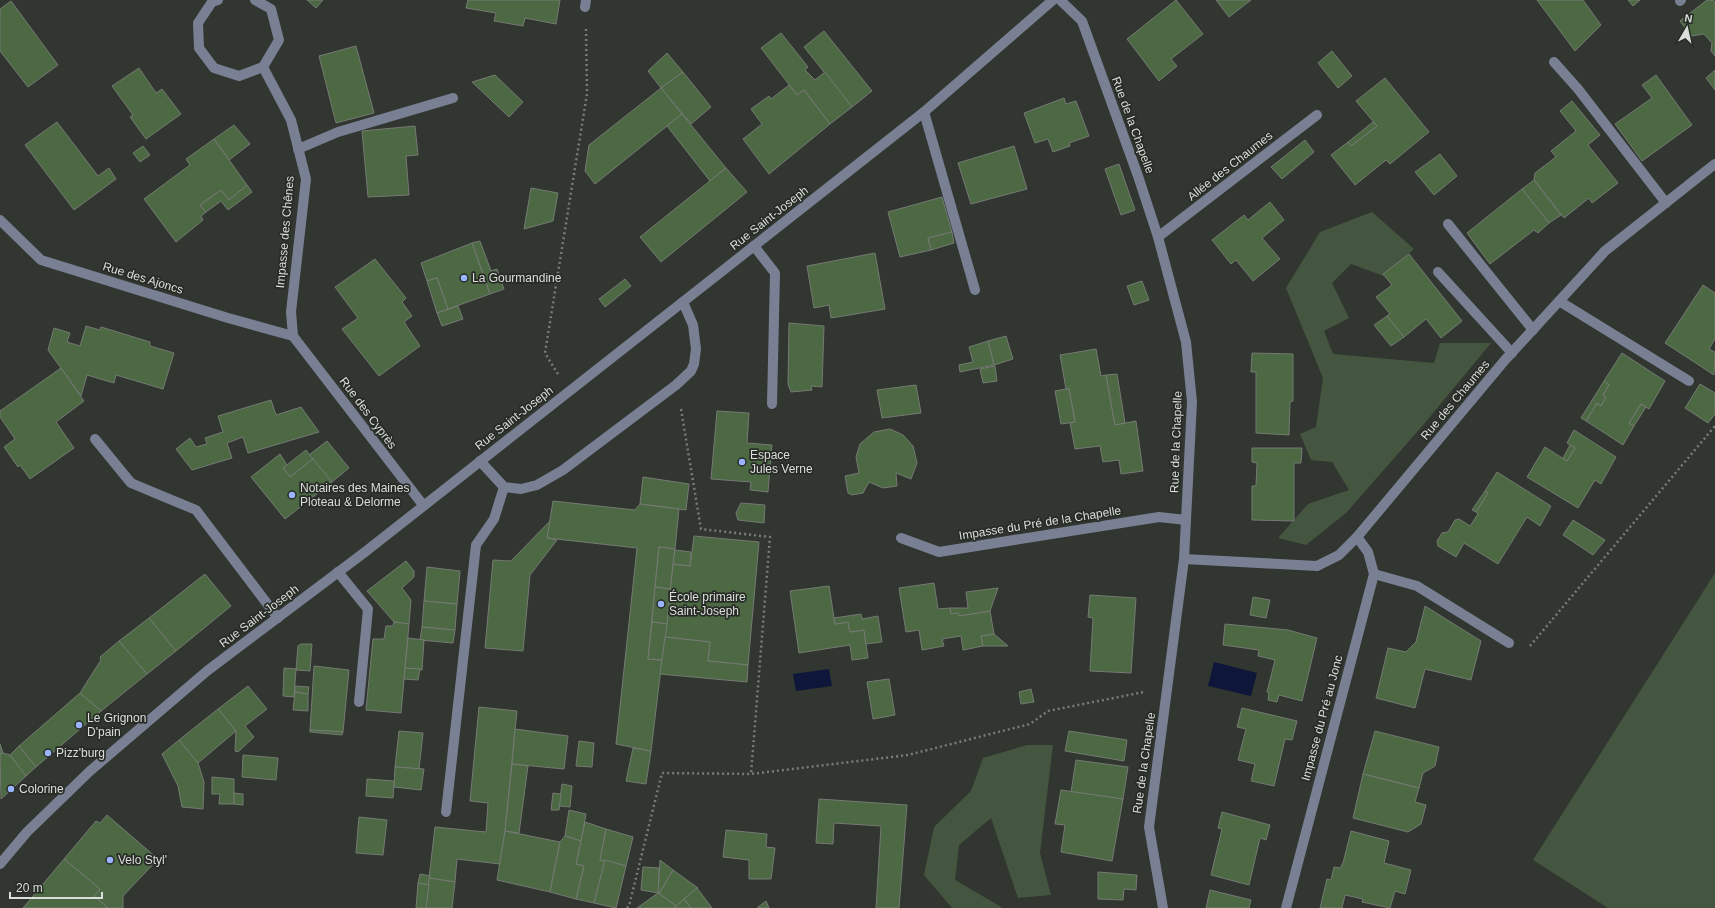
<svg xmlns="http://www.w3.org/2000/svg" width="1715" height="908" viewBox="0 0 1715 908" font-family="Arial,sans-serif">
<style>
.green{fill:#455640}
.water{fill:#0e1739}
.building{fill:#4c6944;stroke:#757a73}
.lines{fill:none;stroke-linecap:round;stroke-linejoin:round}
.path{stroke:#797d78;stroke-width:2.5;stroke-dasharray:2 3;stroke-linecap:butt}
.minor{stroke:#798093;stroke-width:10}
.poi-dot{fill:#9ab5fd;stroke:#272c26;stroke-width:1.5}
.labels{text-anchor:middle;stroke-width:3.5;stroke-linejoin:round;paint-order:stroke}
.street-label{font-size:12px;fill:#dbdeda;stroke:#272c26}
.poi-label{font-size:12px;fill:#dbdeda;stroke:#272c26;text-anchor:start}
</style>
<rect width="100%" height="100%" fill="#313630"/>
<g class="green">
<polygon points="1372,212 1414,249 1384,276 1351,264 1332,283 1349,318 1324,331 1333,354 1434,363 1440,343 1491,343 1424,424 1346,513 1306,545 1278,538 1308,504 1349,490 1332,462 1311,460 1300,434 1316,427 1323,378 1286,288 1320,232"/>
<polygon points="1715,573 1715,908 1608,908 1533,860"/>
<polygon points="1027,745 1053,745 1040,853 1051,895 1018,898 991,818 959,845 955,880 1003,908 952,908 924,875 934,827 971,791 983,758"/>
</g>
<g class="water">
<polygon points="1214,662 1257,673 1251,696 1208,686"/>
<polygon points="829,669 832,686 796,691 793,674"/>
</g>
<g class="building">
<polygon points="307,0 323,0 316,8"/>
<polygon points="468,0 560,0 556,24 525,18 523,26 494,21 496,13 466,8"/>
<polygon points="1176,0 1203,34 1171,59 1177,66 1159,81 1127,39"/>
<polygon points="1216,0 1251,0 1229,17"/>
<polygon points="1537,0 1583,0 1601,25 1575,51"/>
<polygon points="1628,0 1640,0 1633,6"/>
<polygon points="1707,0 1713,0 1715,3 1715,56 1711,51 1712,43 1704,34 1691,36 1680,21"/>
<polygon points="11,1 58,65 28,87 0,51 0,9"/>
<polygon points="824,31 872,91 852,107 804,47"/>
<polygon points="781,33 808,67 805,70 815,80 825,72 852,107 830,124 804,90 797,95 761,48"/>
<polygon points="356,46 374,113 336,123 319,56"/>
<polygon points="1332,51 1352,76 1338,88 1318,63"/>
<polygon points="667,53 683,72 661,88 648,71"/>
<polygon points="139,68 156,93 162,89 181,114 146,139 130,117 133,115 112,86"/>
<polygon points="1715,70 1715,90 1706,78"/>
<polygon points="683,72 711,107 691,124 661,88"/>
<polygon points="495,75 523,102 509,117 472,82"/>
<polygon points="1656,75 1692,125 1642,161 1615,124 1652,98 1642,85"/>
<polygon points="1385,78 1429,132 1390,164 1386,160 1355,185 1331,155 1348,142 1351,146 1377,126 1356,101"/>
<polygon points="789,85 797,95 804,90 830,124 769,174 743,139 762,124 751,109 769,96 771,99"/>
<polygon points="661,88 682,114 595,184 585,171 589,145"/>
<polygon points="1064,98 1066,104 1076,101 1089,136 1069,143 1070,146 1053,152 1048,139 1035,143 1024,113"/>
<polygon points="1572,101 1600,135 1588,145 1618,183 1592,203 1589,198 1564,218 1534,180 1535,173 1556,157 1551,151 1576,131 1560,111"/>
<polygon points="682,114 726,168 710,181 667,126"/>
<polygon points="57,122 98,176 109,168 116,179 74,210 25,145"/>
<polygon points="1373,122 1377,126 1351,146 1348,142"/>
<polygon points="234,125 250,144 229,160 214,139"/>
<polygon points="415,126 418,155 406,156 409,195 368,197 362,131"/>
<polygon points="214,139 247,185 229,200 221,190 200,205 206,212 201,216 203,220 176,242 144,199 190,165 186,159"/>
<polygon points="1305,140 1314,152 1282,179 1271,167"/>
<polygon points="143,146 150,155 140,162 133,153"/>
<polygon points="1014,146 1027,189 971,204 958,163"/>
<polygon points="1440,154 1457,176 1434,195 1415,172"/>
<polygon points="1119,164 1135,210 1121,215 1105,169"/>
<polygon points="726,168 747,192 661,262 640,237"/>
<polygon points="1534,180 1561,215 1549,223 1522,189"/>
<polygon points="247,185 252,192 228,210 221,201 206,212 200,205 221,190 229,200"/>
<polygon points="531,188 558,193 553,221 524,229"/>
<polygon points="1522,189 1549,223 1538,233 1534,230 1490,264 1467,233"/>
<polygon points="942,197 952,232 928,238 931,250 900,257 888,212"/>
<polygon points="1270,202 1284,220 1262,238 1280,259 1253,281 1236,260 1231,264 1212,240 1244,215 1248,220"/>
<polygon points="952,232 954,243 931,250 928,238"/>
<polygon points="480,241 491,271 497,269 504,289 490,294 472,243"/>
<polygon points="472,243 490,294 448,309 437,278 427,281 421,263"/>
<polygon points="875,253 885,309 831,318 829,305 814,308 807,266"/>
<polygon points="1409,254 1462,321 1441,338 1426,319 1404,337 1387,316 1390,314 1376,297 1392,285 1383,274"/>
<polygon points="375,259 406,298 402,302 412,316 404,322 420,346 379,376 342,329 358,318 335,287"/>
<polygon points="437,278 448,309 437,313 427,281"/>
<polygon points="625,279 631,286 605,307 599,299"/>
<polygon points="1142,281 1149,300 1134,305 1127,286"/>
<polygon points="1703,285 1715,293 1715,339 1709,349 1715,352 1714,375 1665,343"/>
<polygon points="458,306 463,319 442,326 437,313"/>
<polygon points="1387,316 1404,337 1391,346 1374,325"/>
<polygon points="789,323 824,326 822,387 811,386 812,390 791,392 788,384"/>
<polygon points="86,326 100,330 101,327 150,342 150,346 174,353 163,389 116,375 114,383 87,375 81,396 48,350 54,328 70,333 67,342 80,346"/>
<polygon points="1006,336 1013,359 994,365 988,341"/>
<polygon points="988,341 994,365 960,372 959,365 973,362 969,347"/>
<polygon points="1096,349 1101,376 1106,375 1115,425 1136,421 1143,471 1121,474 1119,460 1103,462 1100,446 1075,449 1070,423 1075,422 1069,389 1066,389 1060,355"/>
<polygon points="1252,353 1293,354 1293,401 1290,402 1289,435 1256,433 1256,372 1251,372"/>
<polygon points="1622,353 1665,381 1649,409 1641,404 1629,423 1634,426 1623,445 1586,421 1597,403 1601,406 1606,397 1603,395 1609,385 1604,381"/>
<polygon points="995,366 997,381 983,383 980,369"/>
<polygon points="61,368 84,401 56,422 74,448 30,479 20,465 18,467 4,447 15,439 0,417 0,411"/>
<polygon points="1117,374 1125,423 1115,425 1106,375"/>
<polygon points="1604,381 1609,385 1603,395 1606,397 1601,406 1597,403 1586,421 1581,418"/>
<polygon points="1700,384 1715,393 1715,414 1708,423 1685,408"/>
<polygon points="916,385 921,413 882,418 877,390"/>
<polygon points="1066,389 1069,389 1075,422 1061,424 1055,391"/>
<polygon points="271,400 276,415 301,407 319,432 248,453 243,437 227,443 232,458 192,470 176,449 190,438 196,447 207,444 205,438 223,432 218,416"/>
<polygon points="1641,404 1646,407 1634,426 1629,423"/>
<polygon points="717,411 749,413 747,443 772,445 768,492 750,490 751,482 711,479"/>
<polygon points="890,429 903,435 913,446 917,463 911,479 896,473 897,486 883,488 869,482 863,493 852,495 848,493 845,476 859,473 856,457 860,444 874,432"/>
<polygon points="1574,430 1616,457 1601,484 1595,480 1578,508 1527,477 1545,447 1567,461 1575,448 1567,443"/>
<polygon points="327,441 349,468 332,482 309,455"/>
<polygon points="1570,445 1575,448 1567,461 1563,458"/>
<polygon points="1252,448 1302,448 1301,463 1294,463 1294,521 1252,520 1252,486 1256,486 1257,463 1252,462"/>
<polygon points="306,450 313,459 290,477 283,468"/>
<polygon points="280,454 287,465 283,468 290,477 313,459 332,482 285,519 251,477"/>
<polygon points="1497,472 1551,506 1540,526 1527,517 1498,564 1464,543 1456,557 1438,546 1437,541 1442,533 1448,532 1455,520 1459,519 1470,526 1478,514 1476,512 1488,493 1485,491"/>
<polygon points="643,477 689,484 686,510 640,504"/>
<polygon points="1485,491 1488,493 1476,512 1472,510"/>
<polygon points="553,501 635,510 640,504 679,509 675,549 659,547 648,659 662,660 651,751 616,744 637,548 547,538"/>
<polygon points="741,503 765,505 764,523 738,520 736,513"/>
<polygon points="1573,520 1605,540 1593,555 1563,535"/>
<polygon points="550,521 547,538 557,540 530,575 523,651 485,648 493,560 511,561"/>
<polygon points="694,536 759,542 748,665 708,661 710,642 665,637 673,564 690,566"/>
<polygon points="659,547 675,549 670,589 655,587"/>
<polygon points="675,550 691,552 690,566 673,564"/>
<polygon points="406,561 414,571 414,577 402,588 411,600 409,624 394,622 367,591"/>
<polygon points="427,567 460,571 457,604 424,601"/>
<polygon points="205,574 231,606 176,651 149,618"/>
<polygon points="934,583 938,609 950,608 951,614 958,613 959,616 990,611 994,634 981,636 983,646 963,650 961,636 942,639 944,646 922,650 919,630 906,632 899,588"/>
<polygon points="829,586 835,624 848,622 850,632 864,630 868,658 852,660 850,645 799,653 790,591"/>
<polygon points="655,587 670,589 667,624 652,622"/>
<polygon points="998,588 990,611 959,616 958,613 951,614 950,608 968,608 966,592"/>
<polygon points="1090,595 1136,598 1131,673 1090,671 1093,618 1088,617"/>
<polygon points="1253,597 1270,600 1266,618 1250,615"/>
<polygon points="424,601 457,604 455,630 422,627"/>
<polygon points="1425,606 1481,641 1471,680 1425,669 1415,708 1376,698 1388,648 1406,652 1416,642"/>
<polygon points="861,614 862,619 878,616 882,642 866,644 864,630 850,632 848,622 835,624 834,618"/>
<polygon points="149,618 176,651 147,674 119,641"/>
<polygon points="394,622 409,624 401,713 366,710 373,639 384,639 386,626 393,626"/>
<polygon points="652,622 667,624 662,660 648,659"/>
<polygon points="1225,624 1288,630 1317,638 1302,701 1279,695 1277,702 1268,700 1269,693 1267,692 1275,660 1258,656 1259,650 1223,645"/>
<polygon points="422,627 455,630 453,643 420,640"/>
<polygon points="994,634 1008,646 983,646 981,636"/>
<polygon points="665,637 710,642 708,661 748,665 747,682 660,674"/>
<polygon points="408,638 424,640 422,670 405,668"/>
<polygon points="119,641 147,674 101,711 80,693 101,660 100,657"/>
<polygon points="301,644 312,644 310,671 296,670 298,646"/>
<polygon points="314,666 349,670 343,732 310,730"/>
<polygon points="284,668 296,669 294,697 283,696"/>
<polygon points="405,668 420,669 418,680 404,679"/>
<polygon points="889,679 895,715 873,719 867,682"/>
<polygon points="248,686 267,709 245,726 254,737 238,752 235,751 236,731 218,709"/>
<polygon points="295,686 309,687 308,694 295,692"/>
<polygon points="1031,689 1034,702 1021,704 1019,692"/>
<polygon points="295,692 308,694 308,711 293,710"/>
<polygon points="80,693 101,711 36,767 19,746"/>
<polygon points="479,707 517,711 505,831 500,864 457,859 455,882 429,878 435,827 486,832 488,803 470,801"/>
<polygon points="1242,708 1297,721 1292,740 1285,739 1274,786 1251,781 1255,764 1238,760 1246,729 1237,727"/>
<polygon points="218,709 236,731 198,763 179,740"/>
<polygon points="515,729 568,736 564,769 512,764"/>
<polygon points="310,730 343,732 342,735 310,732"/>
<polygon points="399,731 423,733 419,769 395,767"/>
<polygon points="1069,731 1127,740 1124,761 1065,751"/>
<polygon points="1375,731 1439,747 1435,766 1423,773 1419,788 1363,774"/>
<polygon points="179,740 198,763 204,782 203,809 182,807 178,786 162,754"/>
<polygon points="579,741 594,743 592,767 576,766"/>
<polygon points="0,744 3,753 0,754"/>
<polygon points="19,746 36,767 26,776 10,755"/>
<polygon points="633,748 651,751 646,784 626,781"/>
<polygon points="3,753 10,755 26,776 1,799 0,754"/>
<polygon points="243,755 278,758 276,780 242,777"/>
<polygon points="1076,760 1128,767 1123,799 1071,792"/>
<polygon points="512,764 528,766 519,833 505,831"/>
<polygon points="395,767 424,769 421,790 394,787"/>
<polygon points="1363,774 1419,788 1415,802 1426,805 1421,824 1408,832 1353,818"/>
<polygon points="212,777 234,779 234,804 219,804 220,794 212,794"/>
<polygon points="367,779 394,781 393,798 366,796"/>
<polygon points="562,784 572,786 570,807 559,806"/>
<polygon points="1061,790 1123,799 1112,861 1061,852 1065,825 1055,824"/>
<polygon points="234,793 243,794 243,805 234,804"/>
<polygon points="553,793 561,794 559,810 551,810"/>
<polygon points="819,799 907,805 899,908 876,908 881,826 834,823 833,844 816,843"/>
<polygon points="569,810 586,814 581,841 565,836"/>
<polygon points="1222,812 1270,825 1266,840 1260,838 1249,885 1211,875 1222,829 1218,828"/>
<polygon points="107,815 158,859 123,896 123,908 108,908 94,896 100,889 64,859 96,821 100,823"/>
<polygon points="359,817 387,820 383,855 356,853"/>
<polygon points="585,822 606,829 600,860 605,860 594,903 576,899 584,866 576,864"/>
<polygon points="606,829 633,837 626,866 600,860"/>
<polygon points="726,830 767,834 766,847 775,848 771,879 749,879 749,860 723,857"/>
<polygon points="505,831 560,842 550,892 497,880"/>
<polygon points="1351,831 1389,841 1384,863 1411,870 1405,894 1395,891 1390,908 1362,902 1363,899 1345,895 1342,908 1320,908 1327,879 1331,880 1334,867 1340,868 1343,863"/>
<polygon points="565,836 581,841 576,864 584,866 576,899 550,892 560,842"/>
<polygon points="64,859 100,889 94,896 108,908 23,908"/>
<polygon points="605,860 626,866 616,908 594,903"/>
<polygon points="660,860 673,870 659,894 658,893"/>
<polygon points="643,867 659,868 658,893 641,890"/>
<polygon points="673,870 698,888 676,906 659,894"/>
<polygon points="1098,872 1137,875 1136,890 1124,889 1123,900 1098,899"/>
<polygon points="420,874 430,876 429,885 418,883"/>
<polygon points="429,878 455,882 452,908 426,908"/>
<polygon points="418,883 429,885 426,908 416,908"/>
<polygon points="697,888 712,908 691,908 684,899"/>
<polygon points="1210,890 1251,900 1249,908 1206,908"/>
<polygon points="658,893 676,906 674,908 637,908"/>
<polygon points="684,899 691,908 674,908 676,906"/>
<polygon points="766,901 769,908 757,908"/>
</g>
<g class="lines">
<g class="path">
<polyline points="558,374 545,353 587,94 586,28"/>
<polyline points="681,409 701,529 770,537 751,774 908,755 1030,724 1048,711 1144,692"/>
<polyline points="1530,646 1715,426"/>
<polyline points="627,908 629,906 662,773 751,774"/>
</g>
<g class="minor">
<polyline points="218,0 212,2 198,23 199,48 214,68 239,76 263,67 279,40 271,9 255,0"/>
<polyline points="1060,0 1082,21 1138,176 1158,237 1186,342 1192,402 1184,559 1149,827 1163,908"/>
<polyline points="1680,1 1681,0"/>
<polyline points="585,7 586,0"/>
<polyline points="1554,62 1578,89 1666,203"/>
<polyline points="263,67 291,120 306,179 291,312 293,336"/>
<polyline points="924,112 975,290"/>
<polyline points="298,149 338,132 453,98"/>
<polyline points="0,220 41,260 228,318 293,336"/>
<polyline points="1448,224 1533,330"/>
<polyline points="1158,237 1317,115"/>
<polyline points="754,246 775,273 772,404"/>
<polyline points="1438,272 1512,353"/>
<polyline points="1559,301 1689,381"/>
<polyline points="293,336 423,505"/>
<polyline points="95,439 131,483 196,510 278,618"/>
<polyline points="480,461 504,487 521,489 537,485 563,470 676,385 691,371 694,364 696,349 693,325 683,302"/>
<polyline points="901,538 939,552 1159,517 1186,520"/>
<polyline points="1184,559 1317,566 1339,555 1357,537 1505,360 1605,251 1715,164"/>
<polyline points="338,572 368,609 359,702"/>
<polyline points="1374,574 1417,586 1509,643"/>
<polyline points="446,812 476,545 494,519 504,487"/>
<polyline points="0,864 27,832 90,771 207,671 365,552 754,246 924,112 1053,0"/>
<polyline points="1286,908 1374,574 1368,552 1357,537"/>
</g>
</g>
<g class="poi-dot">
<circle cx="464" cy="278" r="4"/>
<circle cx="742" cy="462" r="4"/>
<circle cx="292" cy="495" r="4"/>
<circle cx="661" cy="604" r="4"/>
<circle cx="79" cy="725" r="4"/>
<circle cx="48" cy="753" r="4"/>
<circle cx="11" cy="789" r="4"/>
<circle cx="110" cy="860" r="4"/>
</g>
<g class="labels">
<g class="street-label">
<text transform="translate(1133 125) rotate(70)" y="4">Rue de la Chapelle</text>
<text transform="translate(1230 166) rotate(-38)" y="4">Allée des Chaumes</text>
<text transform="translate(769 218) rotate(-38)" y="4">Rue Saint-Joseph</text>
<text transform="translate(285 232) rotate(-85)" y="4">Impasse des Chênes</text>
<text transform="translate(143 278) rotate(17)" y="4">Rue des Ajoncs</text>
<text transform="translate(1455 400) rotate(-50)" y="4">Rue des Chaumes</text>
<text transform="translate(368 413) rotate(53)" y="4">Rue des Cyprès</text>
<text transform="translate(514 418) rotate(-38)" y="4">Rue Saint-Joseph</text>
<text transform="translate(1176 442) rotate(-88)" y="4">Rue de la Chapelle</text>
<text transform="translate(1040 523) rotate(-9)" y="4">Impasse du Pré de la Chapelle</text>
<text transform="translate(259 616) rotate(-37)" y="4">Rue Saint-Joseph</text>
<text transform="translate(1322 718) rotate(-75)" y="4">Impasse du Pré au Jonc</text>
<text transform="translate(1144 763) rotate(-82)" y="4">Rue de la Chapelle</text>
</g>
<g class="poi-label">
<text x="472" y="282">La Gourmandine</text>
<text x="750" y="459">Espace<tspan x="750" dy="14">Jules Verne</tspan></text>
<text x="300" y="492">Notaires des Maines<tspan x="300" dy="14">Ploteau &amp; Delorme</tspan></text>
<text x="669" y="601">École primaire<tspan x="669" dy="14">Saint-Joseph</tspan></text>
<text x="87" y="722">Le Grignon<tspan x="87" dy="14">D'pain</tspan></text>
<text x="56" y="757">Pizz'burg</text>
<text x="19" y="793">Colorine</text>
<text x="118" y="864">Velo Styl'</text>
</g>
</g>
<g transform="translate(1687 28) rotate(9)" stroke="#272c26" stroke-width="3" paint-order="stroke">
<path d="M0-3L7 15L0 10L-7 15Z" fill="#dbdeda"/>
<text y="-6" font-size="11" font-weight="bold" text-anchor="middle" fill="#dbdeda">N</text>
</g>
<path d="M10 892v6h92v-6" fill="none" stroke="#dbdeda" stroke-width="2"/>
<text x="16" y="892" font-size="12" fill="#dbdeda" stroke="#272c26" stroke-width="3" paint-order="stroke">20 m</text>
</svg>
